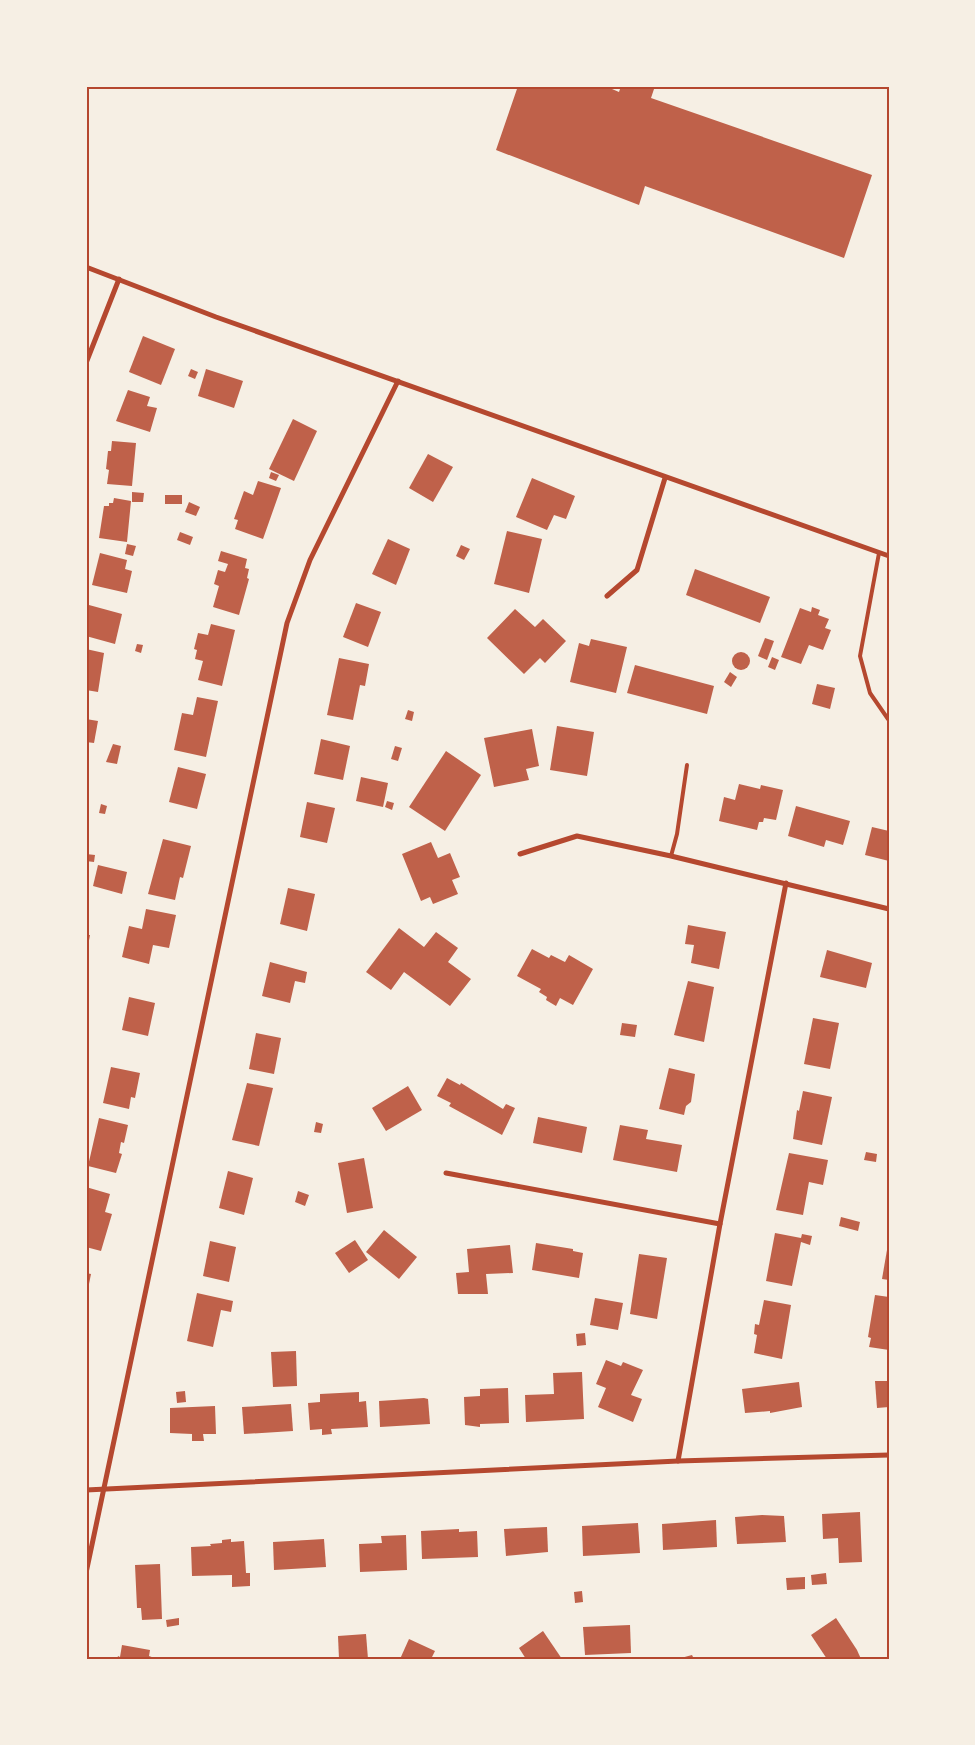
<svg xmlns="http://www.w3.org/2000/svg" width="975" height="1745" viewBox="0 0 975 1745" font-family="'Varela Round',sans-serif">
<style>
.building{fill:#bf614a}
.lines{fill:none;stroke-linecap:round;stroke-linejoin:round}
.service{stroke:#b5482f;stroke-width:4}
.minor{stroke:#b5482f;stroke-width:5}
.neatline{fill:none;stroke:#b5482f;stroke-width:2}
</style>
<rect width="100%" height="100%" fill="#f6efe4"/>
<g class="building">
<polygon points="518,86 605,86 619,92 621,86 655,86 651,98 872,175 844,258 645,186 639,205 496,150"/>
<polygon points="143,336 175,349 161,385 129,372"/>
<polygon points="191,369 198,372 195,379 188,376"/>
<polygon points="206,369 243,381 234,408 198,396"/>
<polygon points="128,390 150,397 147,406 157,408 150,432 116,421"/>
<polygon points="293,419 317,431 294,481 269,469"/>
<polygon points="112,441 136,443 132,486 107,484 109,470 106,469 108,451 111,451"/>
<polygon points="428,454 453,467 433,502 409,488"/>
<polygon points="271,472 279,475 276,481 269,478"/>
<polygon points="532,478 575,496 566,519 554,515 547,530 516,517"/>
<polygon points="258,481 281,488 263,539 235,529 238,520 234,519 244,491 253,495"/>
<polygon points="132,492 144,493 143,502 132,502"/>
<rect x="165" y="495" width="17" height="9"/>
<polygon points="114,498 131,501 127,542 99,538 104,506 109,506 109,503 113,503"/>
<polygon points="189,502 200,507 196,516 185,512"/>
<polygon points="507,531 542,539 529,593 494,584"/>
<polygon points="180,532 193,537 190,545 177,540"/>
<polygon points="388,539 410,549 396,585 372,574"/>
<polygon points="127,544 136,546 133,556 125,554"/>
<polygon points="461,545 470,549 464,560 456,556"/>
<polygon points="221,551 247,559 245,568 249,569 247,578 249,579 239,615 213,607 219,586 214,584 218,570 225,572 228,564 218,561"/>
<polygon points="100,553 127,560 125,569 132,571 127,593 92,585"/>
<polygon points="695,569 770,597 760,623 686,595"/>
<polygon points="356,603 381,612 368,647 343,637"/>
<polygon points="89,605 122,614 115,644 86,636 86,617"/>
<polygon points="812,607 820,610 818,615 829,619 825,628 831,630 823,650 809,645 801,664 781,657 800,608 811,612"/>
<polygon points="515,609 535,627 543,619 566,641 545,663 540,658 524,674 487,638"/>
<polygon points="211,624 235,630 222,686 198,680 203,661 195,659 197,650 194,649 198,633 208,635"/>
<polygon points="765,638 774,641 767,660 758,656"/>
<polygon points="591,639 627,647 616,693 570,682 579,643 589,646"/>
<polygon points="137,644 143,645 141,653 135,651"/>
<polygon points="86,649 104,653 98,692 86,690"/>
<circle cx="741" cy="661" r="9"/>
<polygon points="772,657 779,660 775,670 768,667"/>
<polygon points="339,658 369,664 365,686 360,685 353,720 327,715"/>
<polygon points="635,665 714,686 707,714 627,693"/>
<polygon points="730,672 737,677 731,687 724,682"/>
<polygon points="817,684 835,688 830,709 812,704"/>
<polygon points="197,697 218,701 206,757 174,750 182,713 193,715"/>
<polygon points="408,710 414,712 412,721 405,719"/>
<polygon points="86,719 98,721 94,743 86,742"/>
<polygon points="557,726 594,732 587,776 550,770"/>
<polygon points="532,729 539,766 526,769 529,780 494,787 484,738"/>
<polygon points="321,739 350,746 343,780 314,774"/>
<polygon points="113,744 121,746 117,764 106,762"/>
<polygon points="395,746 402,748 398,761 391,759"/>
<polygon points="446,751 481,775 445,831 409,807"/>
<polygon points="178,767 206,774 197,809 169,802"/>
<polygon points="361,777 388,783 383,807 356,801"/>
<polygon points="739,784 760,789 761,785 783,790 776,820 764,818 763,822 759,822 757,830 719,821 724,797 735,800"/>
<polygon points="387,801 394,803 392,810 385,807"/>
<polygon points="307,802 335,808 327,843 300,837"/>
<polygon points="101,804 107,806 105,814 99,813"/>
<polygon points="796,806 850,821 843,845 826,840 824,847 788,836"/>
<polygon points="872,827 889,831 889,861 865,855"/>
<polygon points="163,839 191,846 183,878 180,877 175,900 148,894"/>
<polygon points="431,842 438,858 450,853 460,877 452,880 458,894 433,904 430,897 421,901 402,854"/>
<polygon points="86,854 95,855 94,862 86,861"/>
<polygon points="98,865 127,872 122,894 93,886"/>
<polygon points="288,888 315,894 307,931 280,924"/>
<polygon points="146,909 176,915 169,948 153,945 149,964 122,957 129,926 142,929"/>
<polygon points="688,925 726,932 719,969 691,963 694,945 685,944"/>
<polygon points="399,928 424,947 436,932 458,948 448,962 471,979 450,1006 404,972 391,990 366,972"/>
<polygon points="86,935 90,935 88,946 86,946"/>
<polygon points="532,949 549,958 551,955 565,962 569,955 593,969 573,1005 560,998 556,1006 546,1000 547,997 539,992 541,989 517,976"/>
<polygon points="827,950 872,963 866,988 820,977"/>
<polygon points="270,962 307,972 305,983 295,981 290,1003 262,996"/>
<polygon points="688,981 714,987 704,1042 674,1035"/>
<polygon points="129,997 155,1003 148,1036 122,1030"/>
<polygon points="813,1018 839,1023 830,1069 804,1064"/>
<polygon points="622,1023 637,1025 635,1037 620,1035"/>
<polygon points="256,1033 281,1038 274,1074 249,1069"/>
<polygon points="111,1067 140,1073 135,1098 131,1097 129,1109 103,1103"/>
<polygon points="669,1068 695,1074 691,1102 686,1106 684,1115 659,1109"/>
<polygon points="447,1078 460,1085 461,1083 503,1109 506,1104 515,1108 502,1135 449,1106 451,1103 437,1096"/>
<polygon points="247,1083 273,1088 259,1146 232,1140"/>
<polygon points="408,1086 422,1110 386,1131 372,1108"/>
<polygon points="803,1091 832,1097 822,1145 793,1139 797,1110 799,1111"/>
<polygon points="538,1117 587,1127 582,1153 533,1143"/>
<polygon points="99,1118 128,1125 124,1143 121,1142 119,1153 122,1154 116,1173 88,1166"/>
<polygon points="316,1122 323,1124 321,1133 314,1132"/>
<polygon points="620,1125 648,1130 646,1139 682,1145 677,1172 613,1160"/>
<polygon points="866,1152 877,1154 876,1162 864,1160"/>
<polygon points="789,1153 828,1160 823,1185 809,1182 803,1215 776,1210"/>
<polygon points="364,1158 373,1208 347,1213 338,1163"/>
<polygon points="228,1171 253,1178 244,1215 219,1208"/>
<polygon points="86,1187 110,1194 105,1212 112,1214 101,1251 86,1247"/>
<polygon points="298,1191 309,1195 305,1206 295,1202"/>
<polygon points="841,1217 860,1222 858,1231 839,1226"/>
<polygon points="384,1230 417,1257 399,1279 366,1252"/>
<polygon points="775,1233 801,1238 802,1234 812,1236 810,1245 801,1242 792,1286 766,1281"/>
<polygon points="355,1240 368,1260 349,1273 335,1253"/>
<polygon points="210,1241 236,1247 229,1282 203,1276"/>
<polygon points="536,1243 573,1249 573,1251 583,1253 579,1278 532,1270"/>
<polygon points="888,1244 889,1245 889,1280 882,1279"/>
<polygon points="510,1245 513,1273 486,1274 488,1294 458,1294 456,1273 469,1272 467,1249"/>
<polygon points="639,1254 667,1258 657,1319 630,1314"/>
<polygon points="86,1273 91,1274 87,1294 86,1294"/>
<polygon points="197,1293 233,1301 231,1312 221,1310 213,1347 187,1341"/>
<polygon points="875,1295 889,1297 889,1350 869,1347 871,1338 868,1337"/>
<polygon points="595,1298 623,1303 618,1330 590,1325"/>
<polygon points="764,1300 791,1305 782,1359 754,1353 757,1335 754,1334 755,1324 759,1325"/>
<polygon points="585,1333 586,1345 577,1346 576,1334"/>
<polygon points="296,1351 297,1386 273,1387 271,1352"/>
<polygon points="606,1360 621,1366 623,1362 643,1370 631,1395 642,1399 633,1422 598,1407 606,1388 596,1384"/>
<polygon points="582,1372 584,1419 526,1422 525,1395 554,1394 553,1373"/>
<polygon points="875,1381 889,1381 889,1407 877,1408"/>
<polygon points="799,1382 802,1407 770,1413 770,1411 745,1413 742,1389"/>
<polygon points="508,1388 509,1423 480,1424 480,1427 465,1425 464,1397 480,1396 480,1389"/>
<polygon points="185,1391 186,1402 177,1403 176,1392"/>
<polygon points="359,1392 359,1402 366,1401 368,1427 331,1429 332,1434 322,1435 322,1429 310,1430 308,1403 320,1402 320,1394"/>
<polygon points="424,1398 428,1399 430,1424 380,1427 379,1401"/>
<polygon points="291,1404 293,1431 244,1434 242,1407"/>
<polygon points="215,1406 216,1434 203,1434 204,1441 192,1441 192,1434 170,1433 170,1408"/>
<polygon points="860,1512 862,1562 839,1563 838,1538 823,1539 822,1514"/>
<polygon points="762,1515 784,1516 786,1542 737,1544 735,1517"/>
<polygon points="716,1520 717,1547 663,1550 662,1524"/>
<polygon points="638,1523 640,1553 583,1556 582,1526"/>
<polygon points="547,1527 548,1552 506,1556 504,1529"/>
<polygon points="459,1529 459,1532 477,1531 478,1557 422,1559 421,1531"/>
<polygon points="406,1535 407,1570 360,1572 359,1544 382,1543 381,1536"/>
<polygon points="231,1539 231,1542 244,1541 246,1573 250,1573 250,1586 232,1587 232,1575 192,1576 191,1547 211,1546 210,1544 222,1543 222,1540"/>
<polygon points="324,1539 326,1567 274,1570 273,1542"/>
<polygon points="160,1564 162,1619 142,1620 141,1608 137,1608 135,1565"/>
<polygon points="826,1573 827,1584 812,1585 811,1575"/>
<polygon points="805,1577 805,1589 787,1590 786,1578"/>
<polygon points="582,1591 583,1602 575,1603 574,1592"/>
<polygon points="179,1618 179,1625 167,1627 166,1620"/>
<polygon points="836,1618 857,1650 861,1659 827,1659 811,1635"/>
<polygon points="630,1625 631,1653 585,1655 583,1627"/>
<polygon points="543,1631 562,1659 526,1659 519,1648"/>
<polygon points="366,1634 368,1659 339,1659 338,1636"/>
<polygon points="409,1639 435,1651 431,1659 400,1659"/>
<polygon points="122,1645 150,1650 149,1656 157,1659 117,1659 118,1656 120,1657"/>
<polygon points="692,1655 694,1659 681,1659 681,1658"/>
</g>
<g class="lines">
<g class="service">
<polyline points="879,553 860,656 870,693 888,719"/>
<polyline points="671,856 677,834 687,765"/>
</g>
<g class="minor">
<polyline points="86,267 216,317 889,556"/>
<polyline points="86,363 119,279"/>
<polyline points="607,596 637,570 665,478"/>
<polyline points="520,854 577,836 671,856 889,909"/>
<polyline points="446,1173 720,1224"/>
<polyline points="678,1461 720,1224 786,883"/>
<polyline points="86,1490 678,1461 889,1455"/>
<polyline points="86,1573 287,623 310,560 398,381"/>
</g>
</g>
<rect width="975" height="1745" fill="none" stroke="#f6efe4" stroke-width="175"/>
<rect x="88" y="88" width="800" height="1570" class="neatline"/>
</svg>
